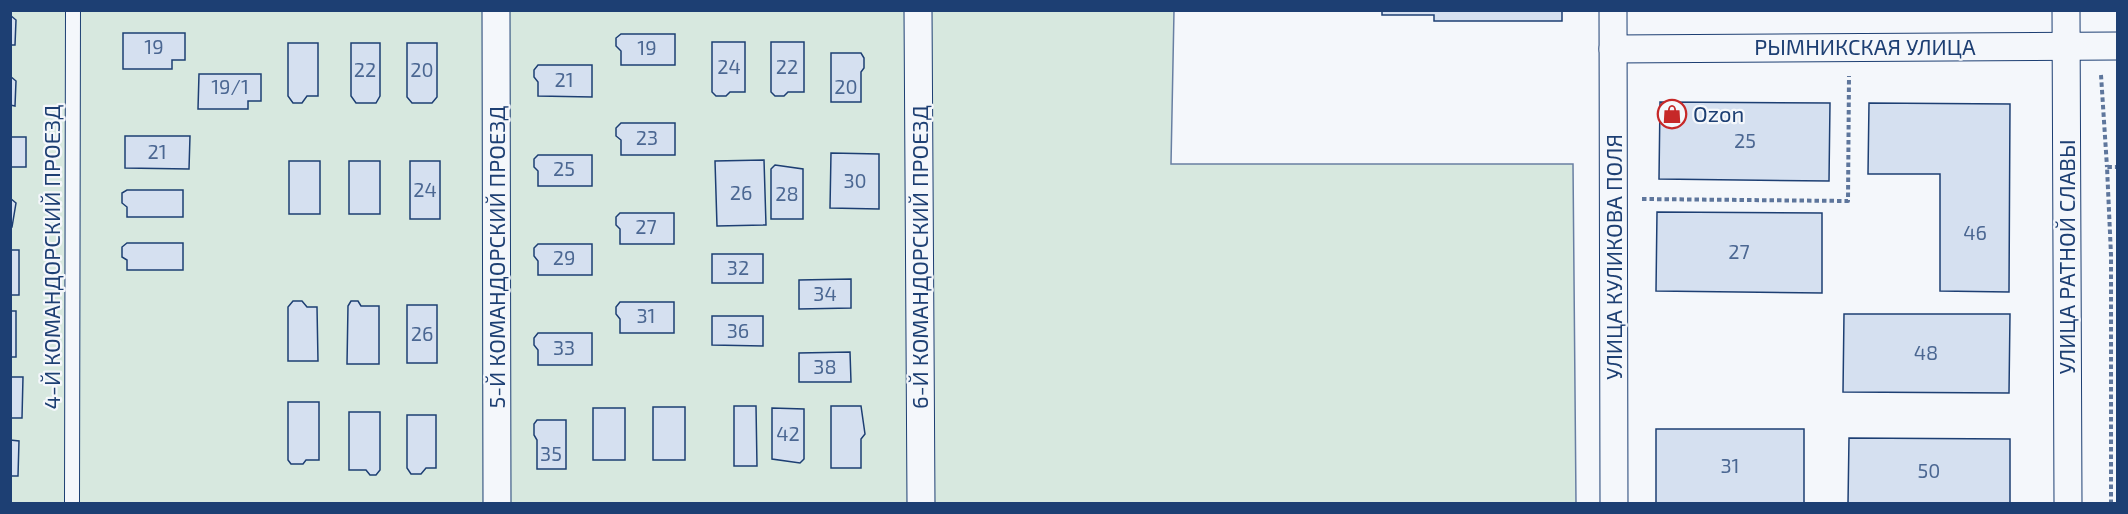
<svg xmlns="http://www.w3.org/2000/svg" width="2128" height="514" viewBox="0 0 2128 514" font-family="'Exo 2',sans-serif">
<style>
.green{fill:#d7e8df;stroke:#687fa3;stroke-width:1.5}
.building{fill:#d5e0f0;stroke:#1d3f73;stroke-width:1.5}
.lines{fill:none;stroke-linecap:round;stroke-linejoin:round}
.lane-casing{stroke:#1d3f73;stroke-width:16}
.street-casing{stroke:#1d3f73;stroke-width:29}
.path{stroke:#5e769c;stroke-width:4;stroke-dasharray:4.5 3;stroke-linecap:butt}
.lane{stroke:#f4f7fb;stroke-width:14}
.street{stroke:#f4f7fb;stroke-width:27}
.labels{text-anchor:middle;stroke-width:4.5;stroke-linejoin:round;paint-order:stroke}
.number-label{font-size:20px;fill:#4b6792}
.street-label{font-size:22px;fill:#1d3f73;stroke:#f4f7fb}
.poi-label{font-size:22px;fill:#1d3f73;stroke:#f4f7fb;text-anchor:start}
</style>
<rect width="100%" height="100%" fill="#f4f7fb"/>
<polygon class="green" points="10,11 1174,11 1171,164 1573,164 1576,503 11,503"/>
<g class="building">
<polygon points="1382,10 1562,10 1562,21 1434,21 1434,15 1382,15"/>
<polygon points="10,15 16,20 15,45 10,45"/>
<polygon points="123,33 185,33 185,60 172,60 172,69 123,69"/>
<polygon points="621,34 675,34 675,65 621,65 621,51 616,46 616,38"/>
<polygon points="712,42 745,42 745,92 730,92 726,96 716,96 712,92"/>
<polygon points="771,42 804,42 804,92 788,92 784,96 775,96 771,92"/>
<polygon points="288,43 318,43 318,96 307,96 302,103 293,103 288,96"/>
<polygon points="351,43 380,43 380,96 376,103 356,103 351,96"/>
<polygon points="407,43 437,43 437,97 432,103 412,103 407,97"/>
<polygon points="831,53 861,53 864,58 864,68 861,72 861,102 831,102"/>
<polygon points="538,65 592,65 592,97 538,96 538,82 534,77 534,70"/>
<polygon points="199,74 261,74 261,101 248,101 248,109 198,109"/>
<polygon points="10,76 16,81 15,106 10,105"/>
<polygon points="1660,102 1830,103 1829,181 1659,179"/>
<polygon points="1869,103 2010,104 2009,292 1940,291 1940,174 1868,174"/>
<polygon points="621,123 675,123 675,155 621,155 621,140 616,136 616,128"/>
<polygon points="125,136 190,136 189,169 125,168"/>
<rect x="10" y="137" width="16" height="30"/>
<polygon points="831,153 879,154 879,209 830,208"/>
<polygon points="538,155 592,155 592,186 538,186 538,171 534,167 534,159"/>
<polygon points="764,160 766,225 717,226 715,161"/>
<rect x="289" y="161" width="31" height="53"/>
<rect x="349" y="161" width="31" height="53"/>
<rect x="410" y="161" width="30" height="58"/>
<polygon points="775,165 803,169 803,219 771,219 771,169"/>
<polygon points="127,190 183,190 183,217 127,217 127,207 122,203 122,193"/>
<polygon points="10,198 16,203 12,227 10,227"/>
<polygon points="1657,212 1822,213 1822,293 1656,291"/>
<polygon points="620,213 674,213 674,244 620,244 620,229 616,225 616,217"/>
<polygon points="127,243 183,243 183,270 127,270 127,260 122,257 122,247"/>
<polygon points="538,244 592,244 592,275 538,275 538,261 534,256 534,248"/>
<rect x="10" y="250" width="9" height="45"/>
<rect x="712" y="254" width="51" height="29"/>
<polygon points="851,279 851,308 799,309 799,280"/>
<polygon points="293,301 302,301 307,307 317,307 318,361 288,361 288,307"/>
<polygon points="351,301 358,301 361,306 379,306 379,364 347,364 348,306"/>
<polygon points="620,302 674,302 674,333 620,333 620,319 616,314 616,307"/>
<rect x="407" y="305" width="30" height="58"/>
<rect x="10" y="311" width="6" height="46"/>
<polygon points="1844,314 2010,314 2009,393 1843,392"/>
<polygon points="712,316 763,316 763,346 712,345"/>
<polygon points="538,333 592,333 592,365 538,365 538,350 534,345 534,338"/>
<polygon points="850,352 851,382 799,382 799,353"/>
<polygon points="10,377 23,377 22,418 10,418"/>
<polygon points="288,402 319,402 319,460 306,460 303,464 291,464 288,460"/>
<polygon points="734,406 756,406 757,466 734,466"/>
<polygon points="831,406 861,406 865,434 861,439 861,468 831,468"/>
<rect x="653" y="407" width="32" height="53"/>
<rect x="593" y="408" width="32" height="52"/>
<polygon points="772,408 804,409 804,459 800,463 772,459"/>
<polygon points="349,412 380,412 380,470 376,475 370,475 366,470 349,470"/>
<polygon points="407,415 436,415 436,468 426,468 421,474 411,474 407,468"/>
<polygon points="537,420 566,420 566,469 537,469 537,440 534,435 534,424"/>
<rect x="1656" y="429" width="148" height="75"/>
<polygon points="1849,438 2010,439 2010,504 1848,504"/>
<polygon points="10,440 19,441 18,476 10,476"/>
</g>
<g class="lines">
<g class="lane-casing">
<polyline id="lane" points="72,504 73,10"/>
</g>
<g class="street-casing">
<g id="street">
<polyline points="496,10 497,504"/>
<polyline points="918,10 921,504"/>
<polyline points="1613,10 1614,504"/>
<polyline points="2066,10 2068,504"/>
<polyline points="1613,49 2118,46"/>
</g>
</g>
<g class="path">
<polyline points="2101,75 2107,167"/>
<polyline points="1642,199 1848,201 1849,76"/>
<polyline points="2111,504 2111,255 2107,167 2118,167"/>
</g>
<use href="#lane" class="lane"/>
<use href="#street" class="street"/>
</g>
<defs>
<g id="shop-ring" transform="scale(1.5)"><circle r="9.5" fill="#f4f7fb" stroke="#c62828" stroke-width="1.5"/><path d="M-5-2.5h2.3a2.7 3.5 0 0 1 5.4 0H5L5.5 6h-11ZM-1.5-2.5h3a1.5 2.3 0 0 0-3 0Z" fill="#c62828"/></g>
</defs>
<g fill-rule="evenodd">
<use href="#shop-ring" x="1672" y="114"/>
</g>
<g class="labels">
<g class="number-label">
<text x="154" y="54">19</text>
<text x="647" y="55">19</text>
<text x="729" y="74">24</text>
<text x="787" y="74">22</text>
<text x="365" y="77">22</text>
<text x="422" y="77">20</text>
<text x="564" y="87">21</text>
<text x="230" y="94">19/1</text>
<text x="846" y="94">20</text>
<text x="647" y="145">23</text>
<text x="1745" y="148">25</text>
<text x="157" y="159">21</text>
<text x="564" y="176">25</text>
<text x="855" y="188">30</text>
<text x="425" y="197">24</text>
<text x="741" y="200">26</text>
<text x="787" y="201">28</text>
<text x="646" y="234">27</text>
<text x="1975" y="240">46</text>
<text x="1739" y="259">27</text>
<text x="564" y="265">29</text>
<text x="738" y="275">32</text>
<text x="825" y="301">34</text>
<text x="646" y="323">31</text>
<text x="738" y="338">36</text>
<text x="422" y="341">26</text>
<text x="564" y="355">33</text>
<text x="1926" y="360">48</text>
<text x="825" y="374">38</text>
<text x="788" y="441">42</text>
<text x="551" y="461">35</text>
<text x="1730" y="473">31</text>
<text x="1929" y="478">50</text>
</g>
<g class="street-label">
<text x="1865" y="55">РЫМНИКСКАЯ УЛИЦА</text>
<text transform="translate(52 257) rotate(-90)" y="8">4-Й КОМАНДОРСКИЙ ПРОЕЗД</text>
<text transform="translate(497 257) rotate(-90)" y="8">5-Й КОМАНДОРСКИЙ ПРОЕЗД</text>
<text transform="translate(920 257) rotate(-90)" y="8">6-Й КОМАНДОРСКИЙ ПРОЕЗД</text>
<text transform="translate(1614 257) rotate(-90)" y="8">УЛИЦА КУЛИКОВА ПОЛЯ</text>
<text transform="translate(2067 257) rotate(-90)" y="8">УЛИЦА РАТНОЙ СЛАВЫ</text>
</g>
<g class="poi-label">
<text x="1693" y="122">Ozon</text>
</g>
</g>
<rect width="2128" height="514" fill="none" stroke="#1d3f73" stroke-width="24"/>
</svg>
